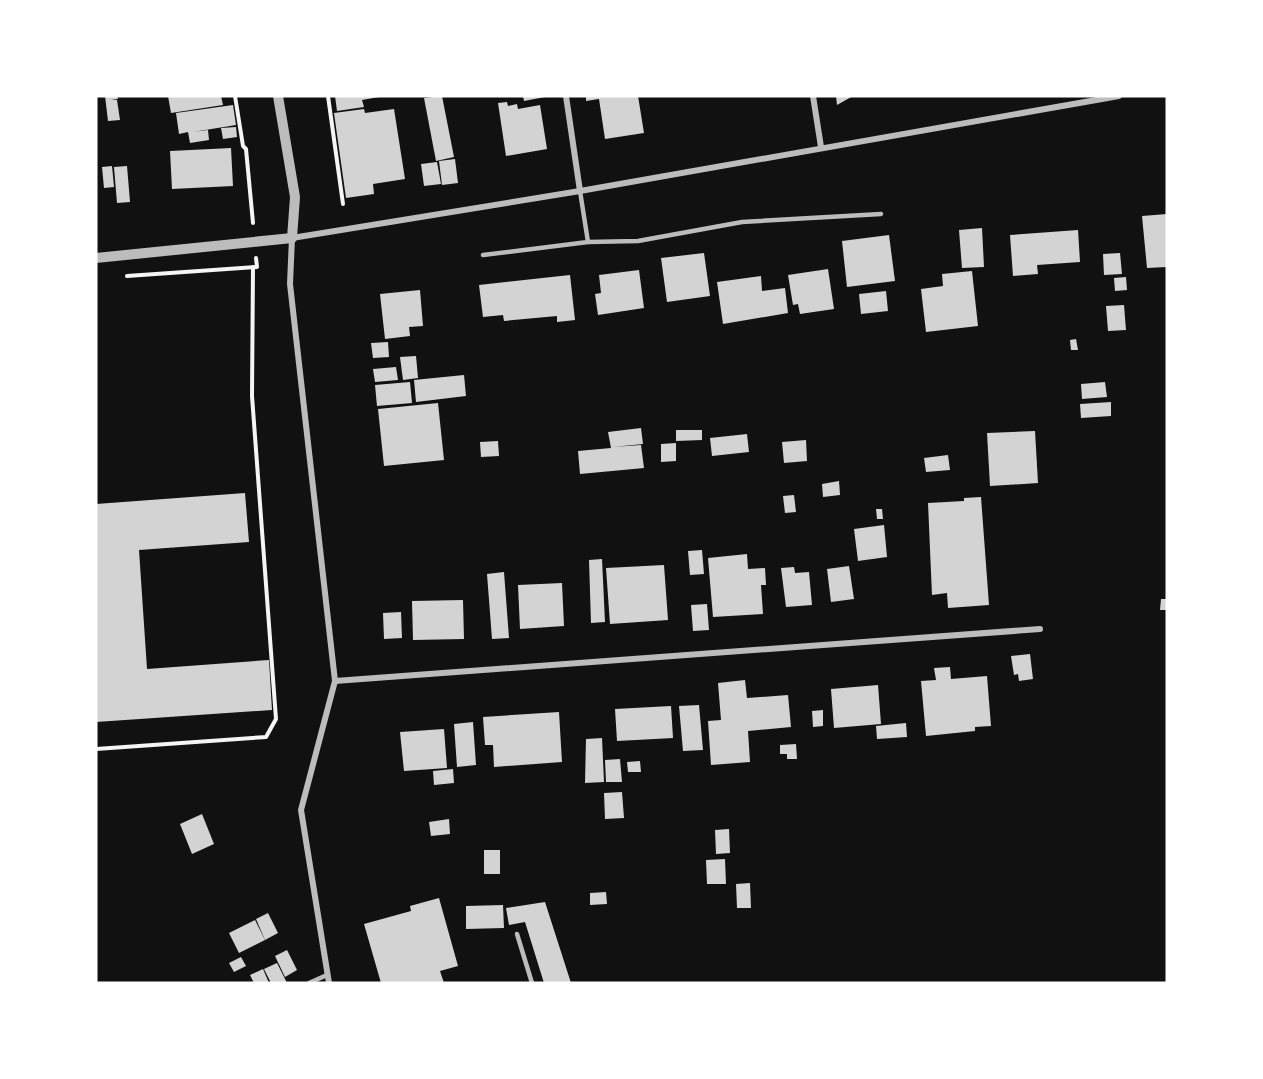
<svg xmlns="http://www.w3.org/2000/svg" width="1263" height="1079" viewBox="0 0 1263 1079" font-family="Roboto,sans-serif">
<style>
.building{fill:#d3d3d3}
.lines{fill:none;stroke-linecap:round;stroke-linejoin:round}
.path{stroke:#f5f5f5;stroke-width:4}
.service{stroke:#bcbcbc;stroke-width:4.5}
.minor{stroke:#bcbcbc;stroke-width:6}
.tertiary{stroke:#bcbcbc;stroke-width:10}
</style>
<rect width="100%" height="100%" fill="#111"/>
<g class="building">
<polygon points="105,96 117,96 118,99 111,100 117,100 120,120 108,121"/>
<polygon points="168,96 221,96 223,105 171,113"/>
<polygon points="335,96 379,96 379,97 362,100 364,107 337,111"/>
<polygon points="442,96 454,157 436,161 424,98"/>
<polygon points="523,96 545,96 545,97 524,101"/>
<polygon points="586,96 638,96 644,133 605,139 599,99 586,101"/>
<polygon points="836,96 853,96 837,105"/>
<polygon points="507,102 508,106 517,104 518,109 540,105 547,149 506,156 498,103"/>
<polygon points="233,105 236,125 193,132 208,130 209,140 190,143 188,132 179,134 176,113"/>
<polygon points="364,109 365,113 394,109 405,179 373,184 374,194 346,198 334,113"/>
<polygon points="236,127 237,137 223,139 221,128"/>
<polygon points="231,148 233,186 172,189 170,151"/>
<polygon points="455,159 458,183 442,185 439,161"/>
<polygon points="437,162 441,184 424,186 421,164"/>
<polygon points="112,166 114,187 104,188 102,167"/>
<polygon points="127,166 130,202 117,203 114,167"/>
<polygon points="1167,214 1167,267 1147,268 1142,216"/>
<polygon points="982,228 984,267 962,268 959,230"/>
<polygon points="1078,230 1080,262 1037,265 1038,274 1013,276 1010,235"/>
<polygon points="889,235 895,281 847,287 842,241"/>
<polygon points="704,253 710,296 667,302 661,258"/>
<polygon points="1120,253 1122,274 1104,275 1103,254"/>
<polygon points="828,269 834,309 800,314 798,304 793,305 788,275"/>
<polygon points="639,270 644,308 598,315 595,294 601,293 599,275"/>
<polygon points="972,271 978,326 926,332 921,289 943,286 942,274"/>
<polygon points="570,275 575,320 557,322 557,316 504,321 503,315 483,317 479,285"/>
<polygon points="761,276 762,291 785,288 788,313 723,324 717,282"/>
<polygon points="1126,277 1127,290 1115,291 1114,278"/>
<polygon points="420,290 423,326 409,327 410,336 385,339 380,294"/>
<polygon points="886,291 888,311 861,314 859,294"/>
<polygon points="1124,305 1126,330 1108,331 1106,306"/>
<polygon points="1076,339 1078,350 1071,350 1070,340"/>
<polygon points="388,342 389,357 373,358 371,343"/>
<polygon points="416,356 418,378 403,380 400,357"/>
<polygon points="396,367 398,380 375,382 373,369"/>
<polygon points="464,375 466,396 416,402 414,380"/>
<polygon points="410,382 412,403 377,406 375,385"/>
<polygon points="1105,382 1107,397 1082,399 1081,384"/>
<polygon points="1111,402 1111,416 1081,418 1080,404"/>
<polygon points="438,403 444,460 384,466 378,409"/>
<polygon points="641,428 643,444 613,447 641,445 644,468 580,474 578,451 611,448 608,432"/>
<polygon points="676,430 702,430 702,440 676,441"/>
<polygon points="1035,431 1038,483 990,486 987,433"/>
<polygon points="747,434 749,452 712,456 710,438"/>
<polygon points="806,440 807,461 784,463 782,442"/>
<polygon points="498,441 499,456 481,457 480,442"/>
<polygon points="676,443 676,461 661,462 661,444"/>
<polygon points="948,455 950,470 926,472 924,458"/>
<polygon points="839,481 840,495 823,497 822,484"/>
<polygon points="245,493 249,542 139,550 147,669 269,660 272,710 96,722 96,504"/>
<polygon points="794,495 796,512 785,513 783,496"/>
<polygon points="981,497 989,605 948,608 947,593 932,595 928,503 964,501 964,498"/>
<polygon points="876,509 882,509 883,519 877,519"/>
<polygon points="884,525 887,557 858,561 854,529"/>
<polygon points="702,550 704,574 690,575 688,551"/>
<polygon points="747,554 748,569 765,568 766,585 761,585 763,614 713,617 708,558"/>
<polygon points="602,559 605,622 591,623 589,560"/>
<polygon points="664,565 668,620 610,624 606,568"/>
<polygon points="849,566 854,599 831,602 827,569"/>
<polygon points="794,567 795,573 809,572 812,605 786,607 781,568"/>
<polygon points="504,572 509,638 492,639 487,574"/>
<polygon points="562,583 564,626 520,629 518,585"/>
<polygon points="1161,599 1167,599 1167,610 1160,610"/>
<polygon points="463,600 464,639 413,640 412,601"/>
<polygon points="707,604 709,630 693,631 691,605"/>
<polygon points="401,612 402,638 384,639 383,613"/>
<polygon points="1030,654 1033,679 1019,681 1018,674 1014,675 1011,656"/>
<polygon points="950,667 951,679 987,676 991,726 975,727 975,731 926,736 921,681 936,680 934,668"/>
<polygon points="745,680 747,698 788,695 791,727 748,731 750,762 711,765 708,721 721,720 718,683"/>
<polygon points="878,685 881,724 834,728 831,689"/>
<polygon points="699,705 703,750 683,751 679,706"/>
<polygon points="671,706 673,738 617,741 615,709"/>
<polygon points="823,710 823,726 813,727 812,711"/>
<polygon points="559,712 562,762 494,767 493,745 485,745 483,717"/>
<polygon points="473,722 476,765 457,767 454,724"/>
<polygon points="906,723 907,737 877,739 876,726"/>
<polygon points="444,729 447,768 404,771 400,732"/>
<polygon points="602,738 604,782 585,783 586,739"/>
<polygon points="796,744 797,759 787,759 787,754 780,754 780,745"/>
<polygon points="620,759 622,782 606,782 605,760"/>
<polygon points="640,761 641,772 628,772 627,762"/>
<polygon points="453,769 454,783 434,785 433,771"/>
<polygon points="622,792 624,818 605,819 604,793"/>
<polygon points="202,814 214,844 192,854 180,824"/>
<polygon points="449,819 450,834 431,836 429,822"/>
<polygon points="729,829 730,853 716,854 715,830"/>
<rect x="484" y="850" width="16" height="24"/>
<polygon points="725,859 726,884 707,884 706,860"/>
<polygon points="750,883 751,908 737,908 736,884"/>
<polygon points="606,892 607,904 590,905 590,893"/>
<polygon points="439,898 458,966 440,971 444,983 381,983 364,924 411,911 410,906"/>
<polygon points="545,902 571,983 544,983 525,922 509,925 506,908"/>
<polygon points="503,905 504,928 466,929 466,906"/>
<polygon points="268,913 278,933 265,940 256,919"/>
<polygon points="255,920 265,940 239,953 229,933"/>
<polygon points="287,950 297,970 285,977 275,956"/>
<polygon points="241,957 246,966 234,972 229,963"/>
<polygon points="277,963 287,983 271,983 264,969"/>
<polygon points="263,969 269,983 254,983 250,975"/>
</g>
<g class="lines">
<g class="path">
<polyline points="235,96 243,146 246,149 253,223"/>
<polyline points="328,96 343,204"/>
<polyline points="127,276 257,267 256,258"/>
<polyline points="96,749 266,737 276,719 252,396 253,267"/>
</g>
<g class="service">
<polyline points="588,242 638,241 742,222 881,214"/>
<polyline points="483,255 588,242 580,191"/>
<polyline points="517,934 532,983"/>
<polyline points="309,983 327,975"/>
</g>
<g class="minor">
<polyline points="566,96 580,191"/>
<polyline points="813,96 821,147"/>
<polyline points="335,681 1040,629"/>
<polyline points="329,983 301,810 335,681 290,284 292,238 580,191 1119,96"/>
</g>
<polyline class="tertiary" points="96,258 292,238 295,197 278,96"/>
</g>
<rect width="1263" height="1079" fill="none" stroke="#ffffff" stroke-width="195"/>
</svg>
